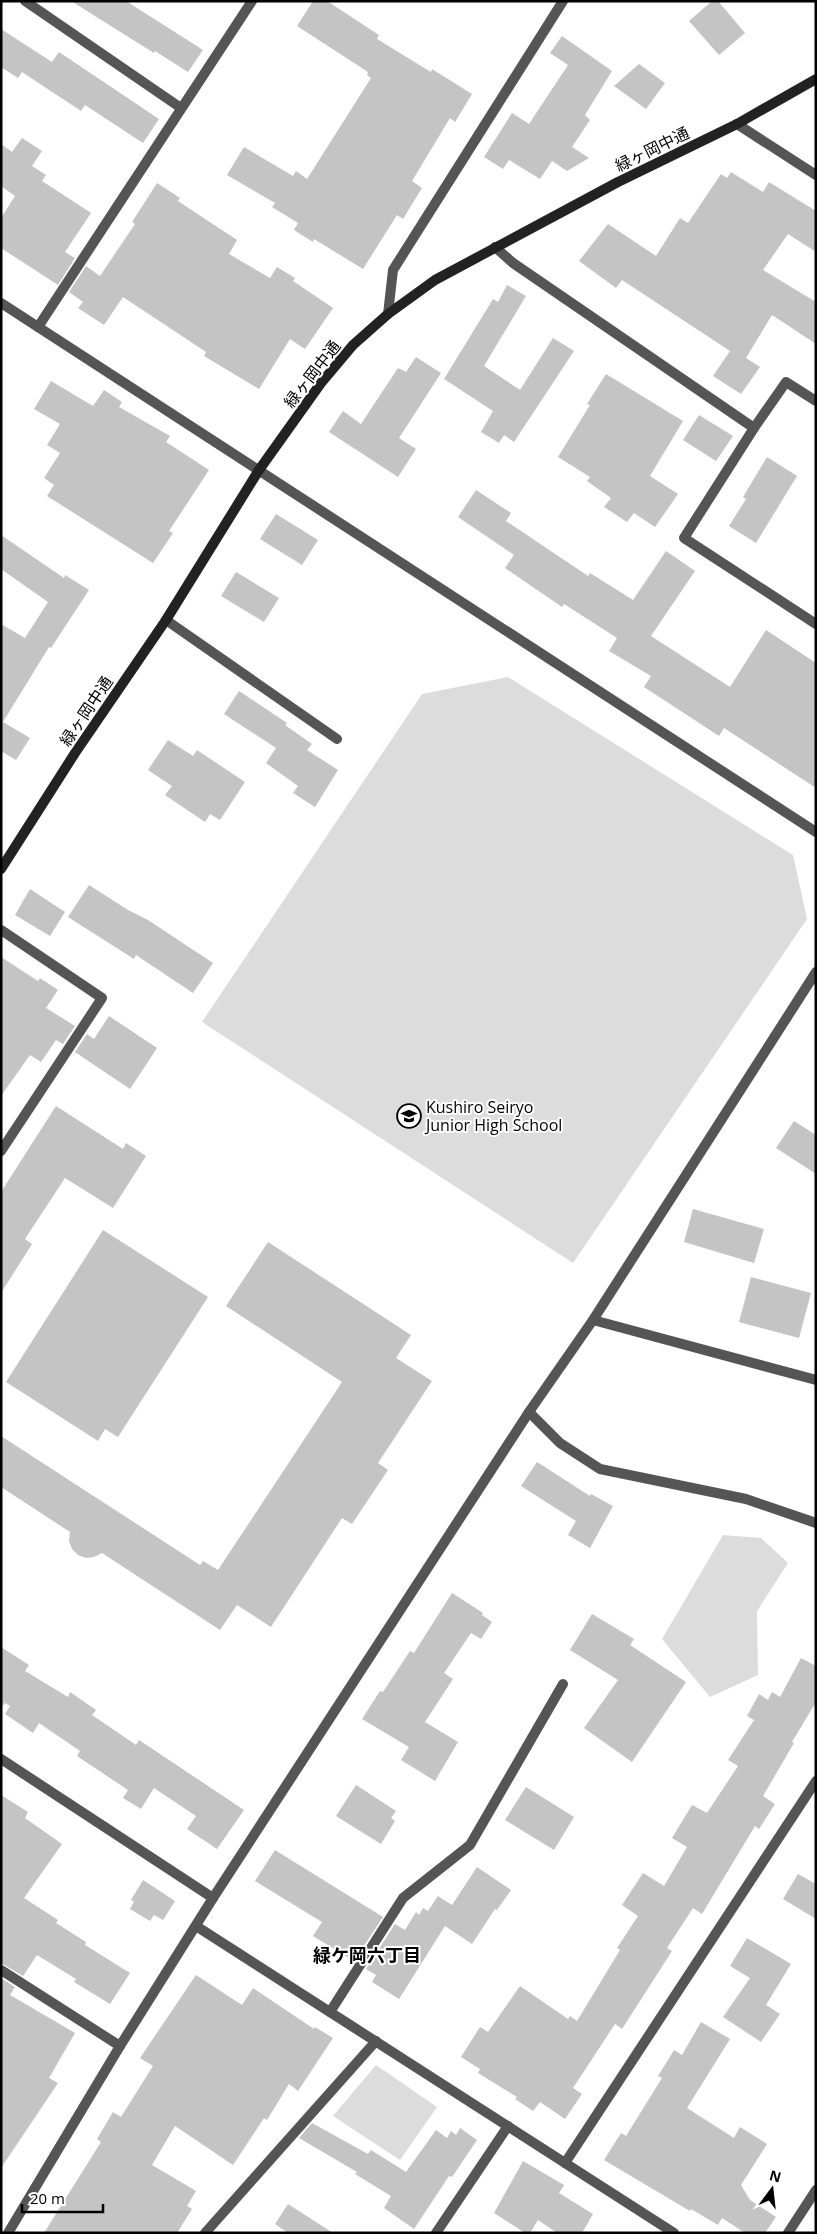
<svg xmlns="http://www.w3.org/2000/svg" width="817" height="2234" viewBox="0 0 817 2234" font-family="'Open Sans','Noto Sans JP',sans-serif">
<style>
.green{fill:#dcdcdc}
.building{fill:#c4c4c4}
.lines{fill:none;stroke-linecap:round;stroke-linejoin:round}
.street{stroke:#555;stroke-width:10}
.secondary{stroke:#222;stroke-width:10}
.labels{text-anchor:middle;stroke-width:4;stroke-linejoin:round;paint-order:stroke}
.street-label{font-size:16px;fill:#000;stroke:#fff}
.poi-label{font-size:16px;fill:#000;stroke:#fff;text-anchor:start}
.neighbourhood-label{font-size:18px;font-weight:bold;fill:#000;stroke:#fff}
</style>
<rect width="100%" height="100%" fill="#fff"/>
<g class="green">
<polygon points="508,677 793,855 807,919 573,1263 202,1022 422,694"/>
<polygon points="723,1535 761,1538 788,1563 757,1611 758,1675 710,1697 662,1639"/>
<polygon points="376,2065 437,2107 400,2160 333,2116"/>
</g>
<g class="building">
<polygon points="71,1 126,1 203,50 188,72 155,51 154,53"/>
<polygon points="313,1 327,1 379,35 377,39 431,72 432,69 472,94 455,122 450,118 412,181 422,188 403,219 397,215 363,269 314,239 313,242 294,230 298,223 272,207 275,203 227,175 244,147 293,176 296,171 307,179 371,78 367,75 368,72 297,26"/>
<polygon points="712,1 718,1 745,33 719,55 689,21"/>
<polygon points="1,29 52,62 59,52 159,119 143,143 85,105 81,111 22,72 18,78 1,67"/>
<polygon points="562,36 612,71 585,115 590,120 572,147 589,158 567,171 552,161 540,179 509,160 503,169 484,157 512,113 529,124 568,65 550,53"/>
<polygon points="639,64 665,83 646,109 614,86"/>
<polygon points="22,138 42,151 32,166 46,175 42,181 91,213 65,252 75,258 58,285 1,248 1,218 15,196 1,186 1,144 12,152"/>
<polygon points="731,172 763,192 769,182 816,211 816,252 788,234 763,270 816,302 816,344 772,315 746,358 760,367 741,394 713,376 730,351 622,280 616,288 579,261 608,224 656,256 680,218 688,223 721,174 727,178"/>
<polygon points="157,183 180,198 178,201 237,240 229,254 270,278 277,267 295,278 293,281 333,308 305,349 290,339 259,389 204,356 206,352 123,297 104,325 78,308 83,302 69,292 86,266 100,276 135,224 132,222"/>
<polygon points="507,285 526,296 484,366 520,390 553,338 574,351 514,442 504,435 499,443 481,432 493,411 444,379 493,299 498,302"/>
<polygon points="416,357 441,373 399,438 416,449 398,477 329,432 343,411 361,424 398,368 406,372"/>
<polygon points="606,374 683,421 650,476 678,494 655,527 634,513 627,522 604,507 611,498 587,481 590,477 558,457 590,405 587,404"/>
<polygon points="51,381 93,406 104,390 122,402 119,407 170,436 166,442 209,470 169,531 173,533 153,563 47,496 54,485 44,478 60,453 47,445 60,424 34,409"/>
<polygon points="699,415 733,436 716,461 683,440"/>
<polygon points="767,457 797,476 756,543 729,526 746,499 743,497"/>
<polygon points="476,490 511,513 506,521 588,576 590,573 633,600 666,551 695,571 651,636 730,687 766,630 816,663 816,788 724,728 719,736 644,687 651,676 609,651 617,638 564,604 562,607 505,568 514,555 458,517"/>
<polygon points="276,514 318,540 302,565 260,539"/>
<polygon points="1,535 64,578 65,575 89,590 51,648 49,647 3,722 30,738 16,760 1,751 1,624 25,638 48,602 1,569"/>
<polygon points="236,572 279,598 264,622 221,596"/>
<polygon points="239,691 287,723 285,725 312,744 307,750 338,770 315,807 293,793 298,786 266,763 276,748 224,714"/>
<polygon points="168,740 193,756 197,750 245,782 220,820 210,814 205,822 165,795 172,786 148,770"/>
<polygon points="89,885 128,910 148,920 213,963 193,993 136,955 134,959 68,917"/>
<polygon points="30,889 65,912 50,936 15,915"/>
<polygon points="1,957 38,981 40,978 58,990 46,1008 75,1026 63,1044 56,1040 41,1062 30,1055 1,1096"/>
<polygon points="109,1016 157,1048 130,1089 75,1052 87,1034 94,1039"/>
<polygon points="56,1106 123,1149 126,1143 146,1156 113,1208 65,1178 25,1239 32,1244 1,1293 1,1192"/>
<polygon points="794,1121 816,1135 816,1174 776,1148"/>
<polygon points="693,1209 764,1229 754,1263 684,1242"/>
<polygon points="103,1230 208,1297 118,1437 105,1429 98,1441 6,1382"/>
<polygon points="268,1242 411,1335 396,1358 432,1381 378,1463 388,1470 352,1524 342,1518 271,1627 237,1605 220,1630 102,1553 94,1557 86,1558 78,1555 72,1549 69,1541 70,1532 1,1487 1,1436 200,1565 203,1561 218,1570 342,1382 226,1306"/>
<polygon points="751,1277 811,1293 799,1338 739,1322"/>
<polygon points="537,1462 590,1496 591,1494 613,1506 590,1548 568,1535 576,1521 521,1486"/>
<polygon points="452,1593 483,1613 482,1615 492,1622 481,1639 471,1633 444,1673 453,1679 425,1722 458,1742 435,1781 401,1760 409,1747 362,1719 380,1691 383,1692 410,1651 414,1653"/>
<polygon points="592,1614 634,1639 630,1645 686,1682 632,1762 584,1728 618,1680 570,1650"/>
<polygon points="1,1647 29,1665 25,1671 68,1697 70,1692 96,1710 92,1715 136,1745 139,1740 244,1810 217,1849 187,1829 196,1816 154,1788 141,1809 123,1798 128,1790 77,1756 80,1751 39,1723 33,1733 5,1714 10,1706 5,1703 1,1708"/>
<polygon points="801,1658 816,1666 816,1702 792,1742 794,1743 763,1796 775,1804 759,1829 755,1826 702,1914 693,1908 667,1948 672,1951 622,2029 615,2024 573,2088 582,2094 565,2119 540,2102 533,2111 515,2099 517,2097 478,2073 480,2069 461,2057 480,2027 488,2032 520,1986 568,2019 570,2016 577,2021 620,1950 617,1948 638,1916 622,1905 643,1873 664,1886 687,1847 672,1838 692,1805 707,1813 738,1766 728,1760 754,1720 747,1716 759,1694 768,1700 772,1692 780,1697"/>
<polygon points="356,1785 396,1811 391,1818 395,1821 381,1844 336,1816"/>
<polygon points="526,1787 574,1817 554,1850 505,1820"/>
<polygon points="1,1795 28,1812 25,1818 62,1844 24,1898 58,1920 56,1923 86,1942 85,1945 130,1973 110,2004 74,1982 76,1979 37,1955 23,1976 1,1963"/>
<polygon points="275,1850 383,1917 354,1961 313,1936 322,1922 255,1881"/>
<polygon points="477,1867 511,1890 497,1910 495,1909 472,1944 445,1926 399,1999 372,1982 376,1975 366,1969 395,1924 405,1930 416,1912 419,1915 423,1908 428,1911 438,1896 452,1905"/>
<polygon points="798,1874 816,1884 816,1919 783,1899"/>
<polygon points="143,1880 175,1901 163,1920 154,1915 150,1921 130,1909 134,1902 131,1900"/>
<polygon points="747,1938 791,1964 766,2005 780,2014 761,2042 723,2017 750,1978 730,1966"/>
<polygon points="196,1975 242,2005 253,1988 314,2029 315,2027 333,2038 298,2091 289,2084 267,2120 264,2118 233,2165 175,2126 152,2165 196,2191 187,2206 192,2209 177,2233 44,2233 101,2142 97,2139 113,2112 121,2117 153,2066 140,2058"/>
<polygon points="1,1978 15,1987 10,1995 75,2033 49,2078 58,2083 1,2168"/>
<polygon points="701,2022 730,2039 687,2108 734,2138 740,2127 767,2144 741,2185 750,2200 776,2217 765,2233 745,2233 722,2218 718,2225 691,2209 690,2211 604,2160 621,2133 626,2136 662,2078 658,2076 674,2050 682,2055"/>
<polygon points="312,2123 368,2154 371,2150 406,2172 436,2130 447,2138 451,2131 456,2135 460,2128 477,2140 452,2177 449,2176 414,2229 384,2208 391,2196 355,2174 357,2172 299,2138"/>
<polygon points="523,2161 564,2185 559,2193 593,2214 582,2233 557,2233 538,2220 530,2233 525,2233 494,2213"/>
<polygon points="288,2204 333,2233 288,2233 275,2224"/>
</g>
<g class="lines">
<g class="street">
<polyline points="25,1 181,108"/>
<polyline points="737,124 816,175"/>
<polyline points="495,247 513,263 754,428"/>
<polyline points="1,303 816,832"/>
<polyline points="388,314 393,270 563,1"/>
<polyline points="38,327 252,1"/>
<polyline points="816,401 786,382 754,428 684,538 816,624"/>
<polyline points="166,620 337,739"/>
<polyline points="1,930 102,998 1,1151"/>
<polyline points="593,1320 816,1380"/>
<polyline points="529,1412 560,1443 600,1469 746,1499 816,1523"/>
<polyline points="1,1759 213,1898"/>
<polyline points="196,1926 674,2233"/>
<polyline points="1,1970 120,2046"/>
<polyline points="330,2012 403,1898 470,1845 563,1684"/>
<polyline points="565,2163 816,1781"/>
<polyline points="8,2233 120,2046 213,1898 529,1412 593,1320 816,972"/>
<polyline points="205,2233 376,2041"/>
<polyline points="436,2233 508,2126"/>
<polyline points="788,2233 816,2190"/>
</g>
<polyline class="secondary" points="1,869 75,753 166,620 259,470 321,383 353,345 388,314 435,280 618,182 737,124 816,79"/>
</g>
<defs>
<g id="school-ring" transform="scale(1.25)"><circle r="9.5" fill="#fff" stroke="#000" stroke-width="1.5"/><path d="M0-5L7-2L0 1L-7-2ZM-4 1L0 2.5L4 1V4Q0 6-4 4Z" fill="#000"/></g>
</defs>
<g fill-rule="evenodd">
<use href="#school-ring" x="409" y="1116"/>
</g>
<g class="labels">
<g class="street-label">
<text transform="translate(652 149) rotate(-26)" y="6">緑ヶ岡中通</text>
<text transform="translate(312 374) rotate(-52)" y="6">緑ヶ岡中通</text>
<text transform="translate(86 711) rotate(-56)" y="6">緑ヶ岡中通</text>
</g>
<g class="poi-label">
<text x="426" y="1113">Kushiro Seiryo<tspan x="426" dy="18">Junior High School</tspan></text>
</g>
<g class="neighbourhood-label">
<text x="367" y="1962">緑ケ岡六丁目</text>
</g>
</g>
<rect width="817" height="2234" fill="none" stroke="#000000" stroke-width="5"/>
<g transform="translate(772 2189) rotate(15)" stroke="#ffffff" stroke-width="4" paint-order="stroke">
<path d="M0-4L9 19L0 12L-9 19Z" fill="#000000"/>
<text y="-8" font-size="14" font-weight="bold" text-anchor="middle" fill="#000000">N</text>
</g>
<path d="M22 2204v8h81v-8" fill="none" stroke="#000000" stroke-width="2.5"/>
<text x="30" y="2204" font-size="15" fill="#000000" stroke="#ffffff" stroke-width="4" paint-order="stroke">20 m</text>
</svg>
